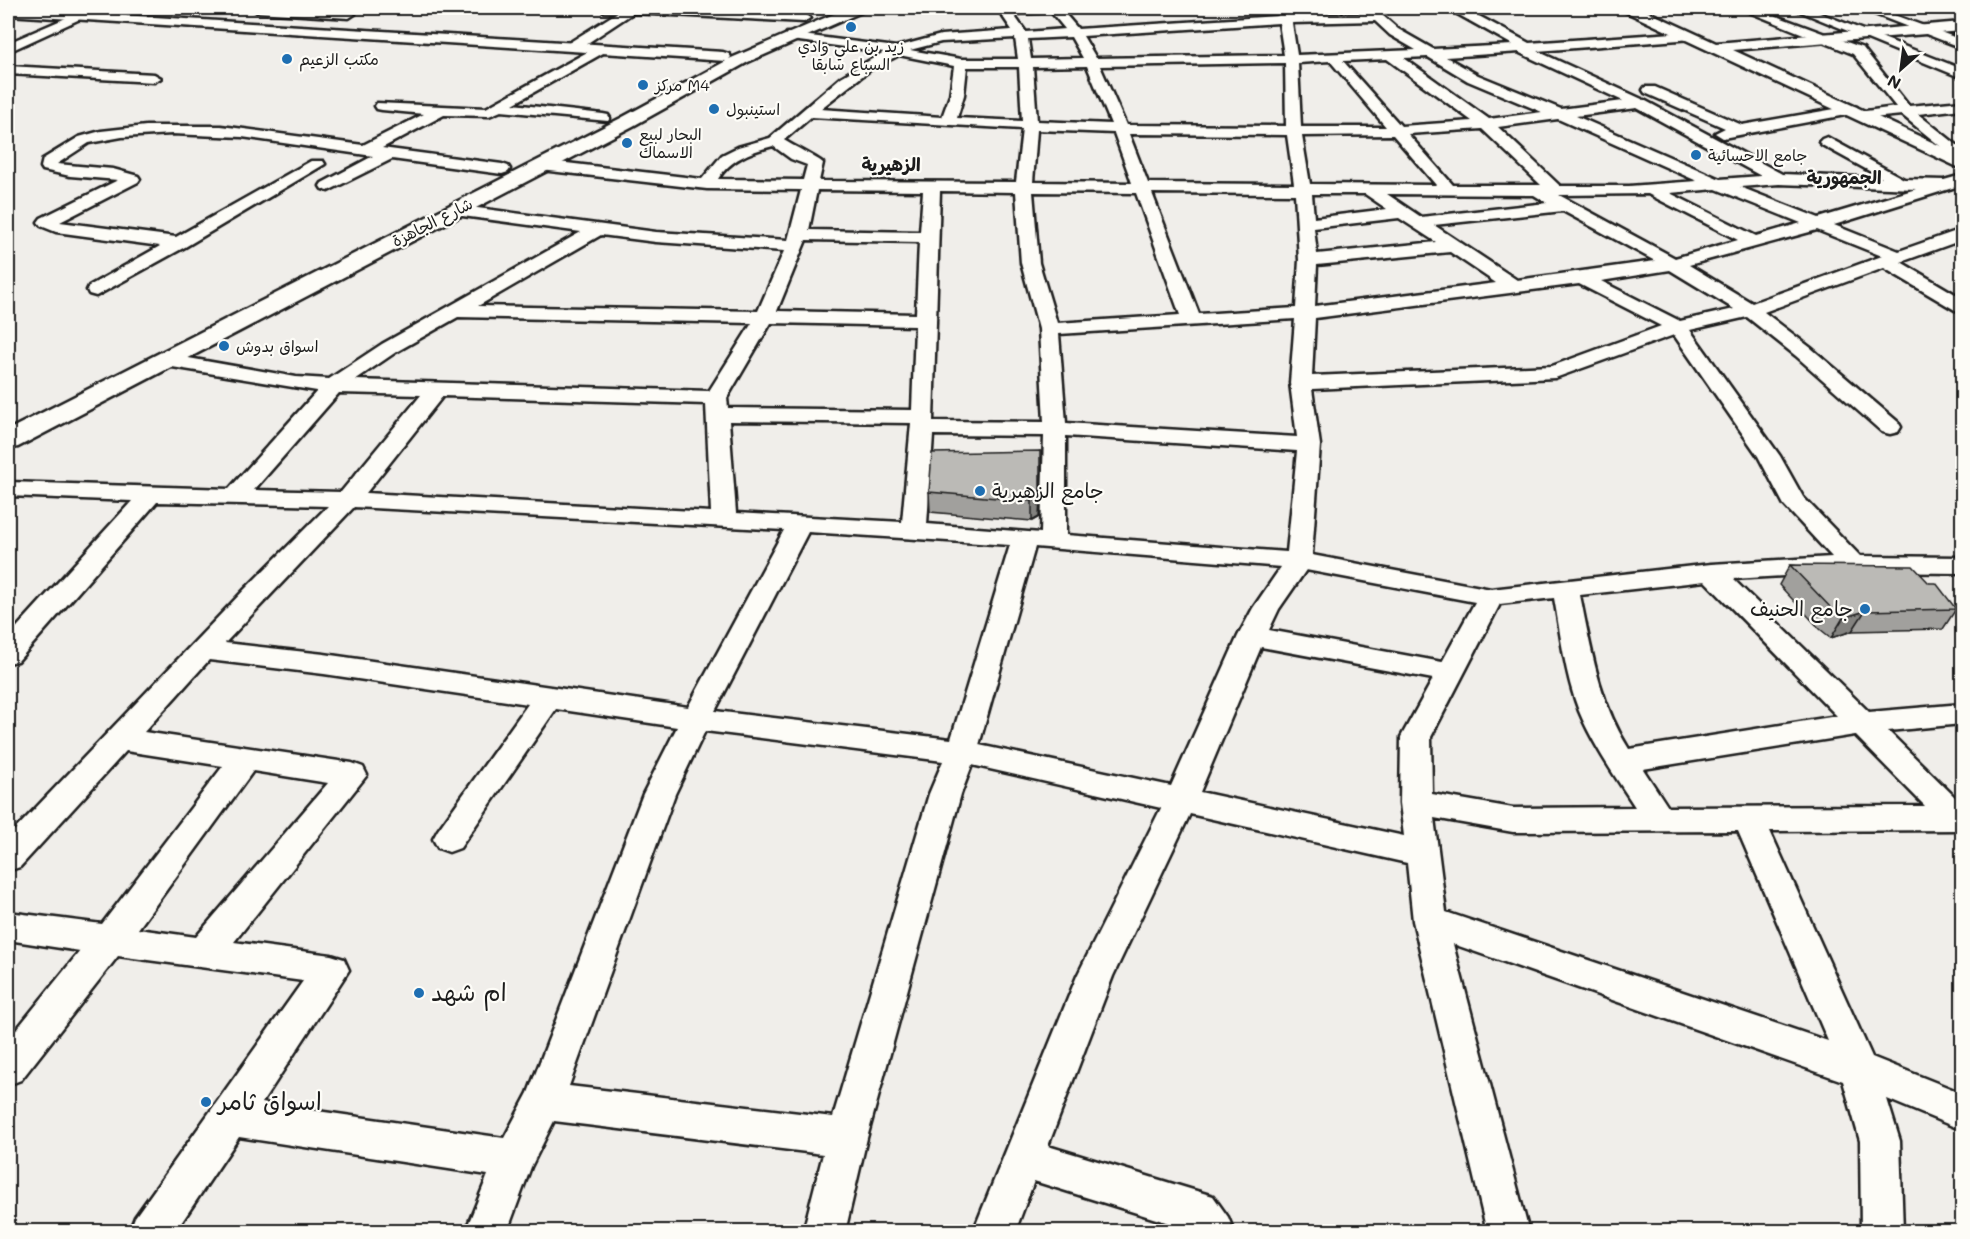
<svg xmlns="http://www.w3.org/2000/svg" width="1970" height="1239" viewBox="0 0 1970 1239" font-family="Mali,'Playpen Sans Arabic',sans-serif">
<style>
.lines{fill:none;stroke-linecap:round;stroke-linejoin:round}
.minor-casing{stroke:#1c1c1c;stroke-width:5}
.tertiary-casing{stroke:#1c1c1c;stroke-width:5}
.minor{fill:#fdfcf7;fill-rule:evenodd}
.tertiary{fill:#fdfcf7;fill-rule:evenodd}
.wall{fill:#a1a09d;stroke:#1c1c1c;stroke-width:1.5}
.shaded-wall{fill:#83827f;stroke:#1c1c1c;stroke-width:1.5}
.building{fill:#bbbab6;stroke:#1c1c1c;stroke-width:1.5}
.poi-dot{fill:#1f6fb2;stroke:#fdfcf7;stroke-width:2}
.labels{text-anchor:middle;stroke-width:4.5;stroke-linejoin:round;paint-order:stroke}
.far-poi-label{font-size:16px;fill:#1c1c1c;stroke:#fdfcf7;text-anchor:start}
.far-street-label{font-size:16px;fill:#1c1c1c;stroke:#fdfcf7}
.far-quarter-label{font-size:18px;font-weight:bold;fill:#1c1c1c;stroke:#fdfcf7}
.poi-label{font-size:20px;fill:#1c1c1c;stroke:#fdfcf7;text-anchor:start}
.near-poi-label{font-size:24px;fill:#1c1c1c;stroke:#fdfcf7;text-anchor:start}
</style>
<rect width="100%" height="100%" fill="#f0eeea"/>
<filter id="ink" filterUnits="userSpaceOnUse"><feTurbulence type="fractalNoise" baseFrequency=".0167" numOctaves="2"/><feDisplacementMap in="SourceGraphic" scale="12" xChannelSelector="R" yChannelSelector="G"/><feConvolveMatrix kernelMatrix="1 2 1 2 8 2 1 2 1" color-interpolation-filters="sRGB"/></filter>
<g filter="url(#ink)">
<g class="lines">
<g class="minor-casing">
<g id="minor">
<polygon points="89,8 104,8 8,52 8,43"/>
<polygon points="251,8 349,10 355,14 349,18 257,12"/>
<polygon points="599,8 667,8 804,14 810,18 804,22 633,13 577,50 567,50 566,47 567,44 618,12 605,12"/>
<path d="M997 8H1060L1078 29 1278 16 1275 8H1287L1290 15 1367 14 1362 8H1374L1398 29 1433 49 1513 45 1452 11 1450 8H1464L1529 43 1688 32 1692 33 1694 36 1692 39 1537 51 1644 100 1782 174 1882 178 1822 145 1819 142 1822 139 1827 137 1904 179 1944 180 1962 175V185L1834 225 1899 251 1962 229V240L1901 262 1962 298V312L1955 310 1884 268 1764 312 1811 348 1898 422 1901 427 1898 432 1890 434 1882 432 1796 356 1747 317 1690 330 1780 456 1803 497 1860 556 1962 557V573L1853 572 1733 579 1869 712 1962 704V724L1888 731 1962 804V830L1770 831 1872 1057 1962 1093V1130L1887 1099 1900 1141 1903 1232H1861L1860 1141 1843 1081 1453 944 1529 1232H1487L1413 921 1407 863 1190 814 1113 976 1048 1146 1213 1196 1228 1217 1234 1232H1187L1185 1228 1034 1181 1015 1232H973L1077 976 1161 808 972 765 961 794 867 1138 845 1232H803L823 1154 554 1121 531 1167 507 1232H465L488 1175 239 1137 175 1232H129L135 1217 303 981 118 956 21 1080 8 1085V1040L80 951 8 940V912L102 924 223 766 126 751 20 867 8 871V837L245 589 328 506 157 502 18 661 8 663V637L132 501 8 496V482L229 489 317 391 166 366 159 364 156 360 159 356 166 354 296 377 329 379 382 344 581 232 455 215 449 214 447 210 449 206 455 205 656 232 788 240 801 190 707 189 541 170 533 165 541 160 702 179 722 155 738 147 770 138 841 77 884 52 791 40 785 36 787 33 896 47 941 35 1012 30ZM1051 12 1065 29 1026 32 1013 14ZM1375 21 1390 35 1416 50 1297 55 1292 23ZM1279 23 1284 55 1096 58 1083 36ZM1071 37 1083 58 1031 59 1028 39ZM1015 38 1018 59H961L910 50 941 42ZM1520 52V53L1623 101 1561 109 1478 75 1446 57ZM899 55 954 66 950 95 942 117 820 109 870 70ZM1428 57 1468 81 1542 112 1489 119 1404 58ZM1387 59 1472 121 1401 126 1343 61ZM1330 61 1386 127H1301L1298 63ZM1285 63 1286 126 1126 125 1100 66ZM1087 66 1111 124 1037 121 1033 67ZM967 67H1019L1022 121 957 118 964 95ZM1637 108 1761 176 1720 179 1576 116ZM811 117 1022 129 1016 182 819 181 823 163C818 158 793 146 784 140ZM1558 119 1697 181 1629 186H1560L1498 127ZM1482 129 1541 185H1453L1408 134ZM1037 130 1114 133 1132 183 1033 182ZM1129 134 1287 135 1294 184 1148 183ZM1393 135 1436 185 1310 184 1302 136ZM773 146 791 159 807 165 803 180 718 179C731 159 750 152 773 146ZM1779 184 1916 189 1819 218 1740 187ZM1716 189 1801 223 1756 236 1670 193ZM817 190 923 191 920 232 809 230ZM940 191 1016 192 1021 263 1039 329 1044 422 933 421ZM1033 192 1136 193 1180 315 1057 323 1039 263ZM1152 193 1295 194 1299 260 1296 308 1199 314ZM1312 194H1365L1387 209 1314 218ZM1387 194 1534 195 1547 203 1421 217ZM1648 194 1738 240 1675 258 1559 195ZM1563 211 1655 261 1517 280 1434 225ZM1399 218 1436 242 1317 254 1314 228ZM1817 230 1882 256 1752 303 1689 265ZM601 235 656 242 784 251 758 311 478 306ZM806 240 919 242 916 314 777 311ZM1450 252 1496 283 1315 306 1317 265ZM1670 270 1734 309 1680 321 1601 281ZM1579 284 1661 326 1552 366 1312 376 1315 318ZM458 317 752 323 709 391 355 380 396 352ZM1295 319 1290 383 1297 437 1066 423 1059 334ZM771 323 915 326 912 410 728 408 727 398ZM1674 335 1758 456 1784 505 1832 557 1711 564 1491 589 1312 555 1320 445 1312 389 1555 378ZM339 393 421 395 341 492 254 490ZM443 396 706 404 711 512 366 493ZM729 421 911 423 902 522 736 513ZM933 435 1044 436 1041 533 927 524ZM1066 436 1297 451 1287 552 1066 535ZM354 507 784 530 688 707 324 654 225 643ZM808 532 1010 545 951 739 715 711ZM1035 547 1281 567 1253 608 1238 636 1171 786 979 745ZM1306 570 1475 602 1442 662 1269 630 1279 609ZM1705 581 1837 716 1629 749C1599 702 1591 649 1580 595ZM1554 598C1561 636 1565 675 1579 711 1593 745 1615 776 1635 807L1513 808 1432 794 1431 737 1500 604ZM1261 647 1433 679 1401 737 1400 803 1404 836 1200 792ZM209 660 324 674 528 704 438 830 433 839 438 848 449 852 460 848 556 709 677 727 643 794 528 1093 504 1138 262 1103 349 970 344 959 331 955 234 942 367 775 363 767 352 763 144 732ZM705 731 943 761 929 794 833 1117 569 1086 675 794ZM1855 735 1925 806 1668 807 1643 769ZM253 771 328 783 196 937 138 929ZM1434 818 1513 832 1738 831 1828 1041 1446 912Z"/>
<polygon points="1739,8 1755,8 1863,48 1909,106 1962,101 1962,109 1918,114 1962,149 1962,161 1956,159 1902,115 1862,119 1857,118 1856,113 1723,138 1715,133 1725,128 1645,93 1643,90 1645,87 1655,87 1742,125 1852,106 1857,107 1858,112 1896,107 1853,54"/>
<polygon points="1792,8 1807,8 1962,69 1962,78"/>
<polygon points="1859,8 1875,8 1962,40 1962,48"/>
<polygon points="600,45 605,46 606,49 605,52 513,104 603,114 608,115 610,118 608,121 501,111 489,116 444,115 382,148 502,164 508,166 510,169 508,172 502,174 392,159 328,191 322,189 320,186 322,183 373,156 242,137 172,134 122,137 89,143 57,164 113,169 138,176 140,179 138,182 60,222 176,237 311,161 323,161 325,164 185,247 96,296 89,294 87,290 89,286 160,246 56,232 41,226 38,222 41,218 118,180 70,176 43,170 41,167 43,159 79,137 101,131 146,126 221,126 363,145 424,114 382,110 377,109 375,106 377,103 486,108"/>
<polygon points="8,66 154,74 161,78 154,82 8,74"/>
</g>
</g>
<g class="tertiary-casing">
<g id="tertiary">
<polygon points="8,8 723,52 729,54 731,57 729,59 848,8 866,8 864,11 748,62 633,126 18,447 8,449 8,430 621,118 726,61 8,15"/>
<polygon points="1622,8 1640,8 1716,43 1962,22 1962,31 1733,50 1962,156 1962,169 1624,11"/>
</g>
</g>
<use href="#minor" class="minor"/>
<use href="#tertiary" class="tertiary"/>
</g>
<g class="wall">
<polygon points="1040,451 1039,517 1032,521 930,512 929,492"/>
<polygon points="1790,565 1929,583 1956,609 1943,629 1852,631 1831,638 1820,629 1779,585"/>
</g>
<g class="shaded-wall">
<polygon points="1040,498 1039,517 1032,521 1032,501"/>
<polygon points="1865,611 1852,631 1831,638 1843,618"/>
</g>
<g class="building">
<polygon points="1040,451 1040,498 1032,501 929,492 932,453"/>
<polygon points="1790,565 1913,566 1929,583 1936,583 1956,609 1865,611 1843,618 1832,609"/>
</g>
</g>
<g class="poi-dot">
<circle cx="851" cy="27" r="6"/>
<circle cx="287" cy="59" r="6"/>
<circle cx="643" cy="85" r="6"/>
<circle cx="714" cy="109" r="6"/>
<circle cx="627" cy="143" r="6"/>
<circle cx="1696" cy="155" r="6"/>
<circle cx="224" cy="346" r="6"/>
<circle cx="980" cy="491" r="6"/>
<circle cx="1865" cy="609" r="6"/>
<circle cx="419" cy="993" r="6"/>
<circle cx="206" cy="1102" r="6"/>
</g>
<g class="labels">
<g class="far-poi-label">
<text x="851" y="52" text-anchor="middle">زيد بن علي وادي<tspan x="851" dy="18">السباع سابقا</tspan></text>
<text x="299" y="65">مكتب الزعيم</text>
<text x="655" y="91">مركز M4</text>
<text x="726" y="115">استينبول</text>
<text x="639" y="140">البحار لبيع<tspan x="639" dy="18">الاسماك</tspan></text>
<text x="1708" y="161">جامع الاحسائية</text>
<text x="236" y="352">اسواق بدوش</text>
</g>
<g class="far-street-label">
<text transform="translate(432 222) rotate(-27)" y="6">شارع الجاهزة</text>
</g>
<g class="far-quarter-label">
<text x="891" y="171">الزهيرية</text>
<text x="1844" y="184">الجمهورية</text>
</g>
<g class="poi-label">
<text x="992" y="498">جامع الزهيرية</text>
<text x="1853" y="616" text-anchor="end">جامع الحنيف</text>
</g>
<g class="near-poi-label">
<text x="431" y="1001">ام شهد</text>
<text x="218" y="1110">اسواق ثامر</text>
</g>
</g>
<rect width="1970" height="1239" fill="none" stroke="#fdfcf7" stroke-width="30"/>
<rect x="15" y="15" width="1940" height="1209" fill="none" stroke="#1c1c1c" stroke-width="2" filter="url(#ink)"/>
<g transform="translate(1901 69) rotate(208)" stroke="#fdfcf7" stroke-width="4.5" paint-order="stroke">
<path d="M0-4.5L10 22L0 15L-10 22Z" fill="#1c1c1c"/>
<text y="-9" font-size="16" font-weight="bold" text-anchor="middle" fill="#1c1c1c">N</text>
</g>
</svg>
